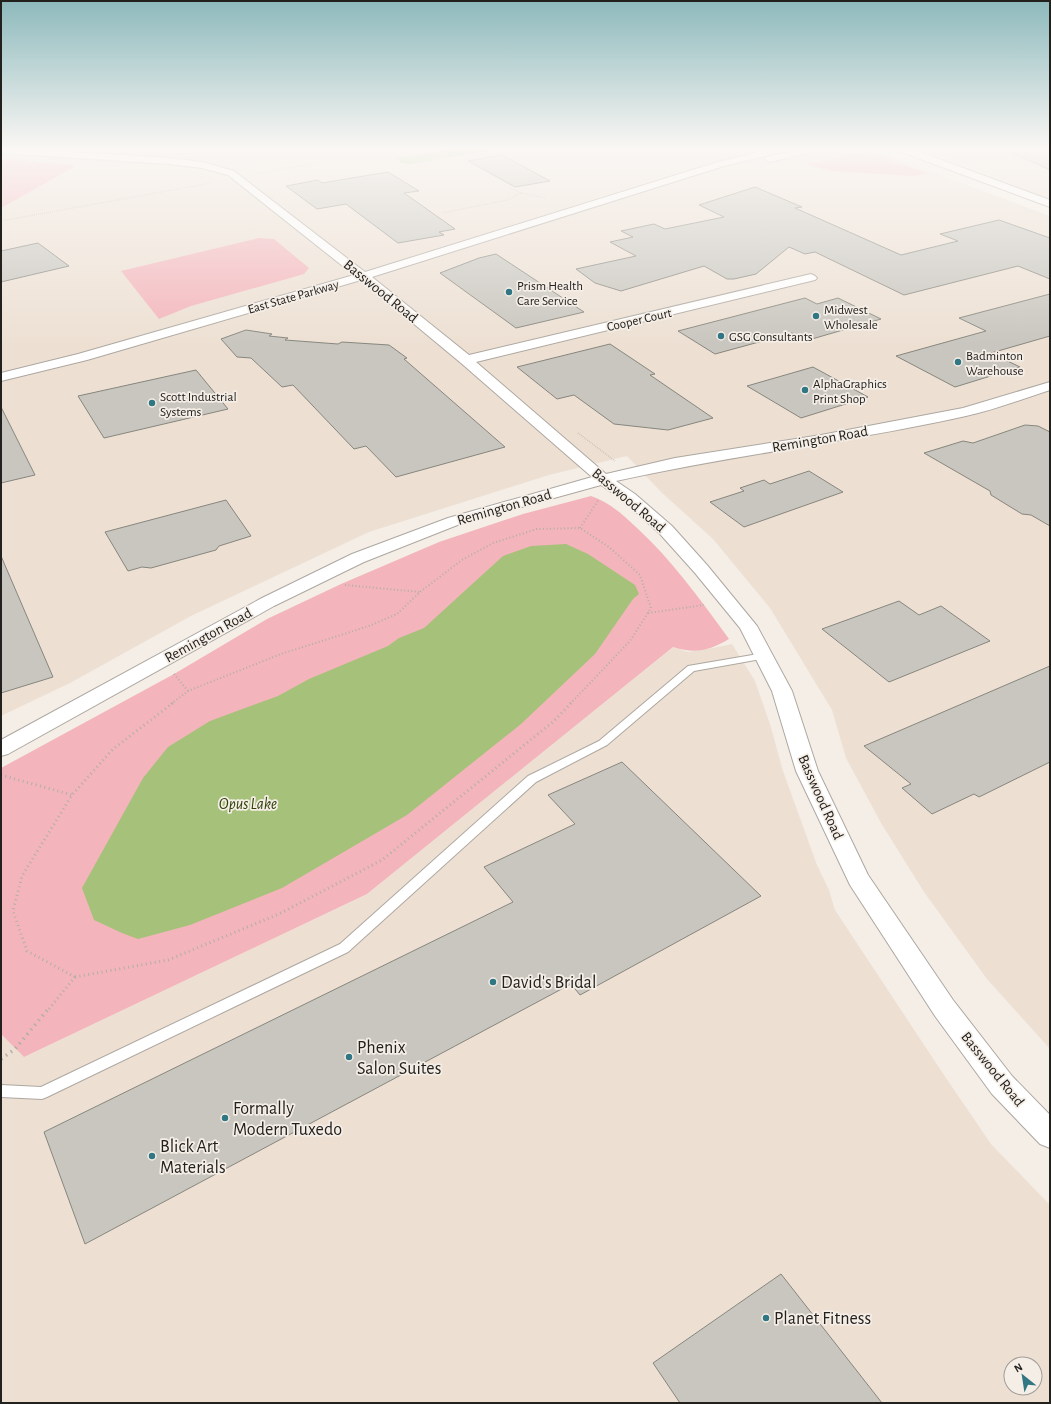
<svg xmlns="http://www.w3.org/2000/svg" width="1051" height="1404" viewBox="0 0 1051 1404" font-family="'Alegreya Sans',sans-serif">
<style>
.built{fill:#ede0d3;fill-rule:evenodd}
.green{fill:#f3b5bb}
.water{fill:#a6c179}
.building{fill:#c8c6be;stroke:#87867e}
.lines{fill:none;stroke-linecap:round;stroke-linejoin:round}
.lane-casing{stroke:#ada7a0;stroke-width:2}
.street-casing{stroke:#ada7a0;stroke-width:2}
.secondary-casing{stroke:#ada7a0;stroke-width:2}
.path-far3{stroke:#b3aea8;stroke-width:1.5;stroke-dasharray:0.5 1.5;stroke-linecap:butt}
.path-far2{stroke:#b3aea8;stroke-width:2;stroke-dasharray:1 2.5;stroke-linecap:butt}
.path-far1{stroke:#b3aea8;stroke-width:3;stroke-dasharray:1 3.5;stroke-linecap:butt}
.path{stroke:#b3aea8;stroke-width:3.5;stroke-dasharray:1.5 4.5;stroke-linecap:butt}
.lane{fill:#fff;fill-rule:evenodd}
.street{fill:#fff;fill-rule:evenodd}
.secondary{fill:#fff;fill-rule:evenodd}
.poi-dot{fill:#307683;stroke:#f5eee7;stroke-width:1.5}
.labels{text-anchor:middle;stroke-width:3.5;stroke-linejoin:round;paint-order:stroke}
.far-poi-label{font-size:13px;fill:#23211e;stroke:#f5eee7;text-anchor:start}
.far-street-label{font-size:13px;fill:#23211e;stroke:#f5eee7}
.street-label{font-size:15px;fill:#23211e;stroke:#f5eee7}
.water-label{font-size:16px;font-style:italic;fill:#2e3f08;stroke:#f5eee7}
.near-poi-label{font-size:18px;fill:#23211e;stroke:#f5eee7;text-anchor:start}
</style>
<rect width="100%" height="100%" fill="#f5eee7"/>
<g class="built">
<polygon points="1,149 856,149 886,155 1050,216 1050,1049 987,979 924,892 881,823 846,758 832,710 770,608 713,539 661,492 627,456 549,475 369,532 191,616 70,683 1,716"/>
<polygon points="922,149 1050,149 1050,199"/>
<path d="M732 644 755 681 770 724 783 771 817 865 829 890 835 910 944 1075 991 1144 1050 1205V1403H1V1033L24 1057 367 894 673 647 688 652 713 648ZM1011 1364H1035V1388H1011Z"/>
</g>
<g class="green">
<polygon points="851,154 880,156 927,173 914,176 831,171 809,165 808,162 818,162"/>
<polygon points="1,158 73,165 74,167 1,208"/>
<polygon points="259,238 274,239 309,268 304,274 191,306 159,319 121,271"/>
<path d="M591 496C609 502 622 514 636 527 672 560 700 599 729 639 709 651 695 654 673 647L367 894 24 1057 2 1035 1 768 174 674 267 619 341 584 439 542 523 514Z"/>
</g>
<g class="water">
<polygon points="451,149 499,149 410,164 402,163 397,159"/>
<polygon points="566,544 588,554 635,585 639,594 633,599 595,654 521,724 407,815 282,888 190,925 138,939 122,933 94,920 82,888 143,778 168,747 210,721 278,696 309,679 388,646 399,638 424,628 503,556 531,546"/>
</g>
<g class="building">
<polygon points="1004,149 1050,149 1050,170"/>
<polygon points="502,155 550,181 515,187 468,161"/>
<polygon points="388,172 419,191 404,193 455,229 439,232 444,235 398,243 346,204 317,209 286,186 318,180 322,183"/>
<polygon points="755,187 802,207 795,208 901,255 958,241 940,234 999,220 1050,238 1050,279 1018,266 904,295 815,252 805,254 789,247 756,274 734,279 727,279 704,266 621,291 595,283 576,269 636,256 610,242 633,237 621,231 654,224 665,229 724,217 699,205"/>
<polygon points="38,243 69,266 1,282 1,251"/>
<polygon points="496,254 584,312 516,328 440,273 479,258"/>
<polygon points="1050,294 1050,336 991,353 1020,367 955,387 896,356 986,331 959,318"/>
<polygon points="805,298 817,304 838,298 881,319 805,341 792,333 715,354 678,331"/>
<polygon points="246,330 272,334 269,336 288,338 285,340 338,344 342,342 389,345 407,358 404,359 505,447 396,477 366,446 354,449 293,385 282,387 251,358 237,357 221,339"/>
<polygon points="610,344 655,374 650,375 713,418 668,430 614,424 574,395 557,399 517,367"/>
<polygon points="813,367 868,397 801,418 747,386"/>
<polygon points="196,370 228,409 104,438 78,396"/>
<polygon points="1,407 35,475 1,483"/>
<polygon points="1025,425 1038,426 1050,432 1050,526 1031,515 1022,514 991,495 990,491 924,453 963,441 973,443"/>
<polygon points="809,471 843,492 744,527 710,502 744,491 740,488 764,480 770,484"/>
<polygon points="226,500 251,536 219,546 216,550 151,568 142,567 128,571 105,532"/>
<polygon points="1,556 53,677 1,693"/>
<polygon points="899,601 919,615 941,606 990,641 889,682 822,629"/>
<polygon points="1050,666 1050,762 979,797 974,794 932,814 902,788 911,784 864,746"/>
<polygon points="622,762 761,896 580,995 571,984 85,1244 44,1132 513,902 484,867 575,824 548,795"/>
<polygon points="781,1274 882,1403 680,1403 653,1363"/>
</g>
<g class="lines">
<g class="lane-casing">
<polygon id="lane" points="764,653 767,654 769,656 767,658 694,671 607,745 536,782 348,952 47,1097 42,1099 1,1097 1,1085 41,1087 340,944 528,776 599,741 688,666"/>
</g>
<g class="street-casing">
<g id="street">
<path d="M1 149H25L169 158 203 162 234 171 365 272 718 162 771 149H786L785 151 724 166 372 277 469 355 811 274 815 276 817 278 815 280 476 362 606 474 675 458 821 435 963 408 1050 382V390C1022 399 994 410 966 416 850 442 732 455 616 481L635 494 672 526 707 565 757 626 792 691 818 771 868 875 953 1000 1012 1076 1050 1115V1148L1040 1144 992 1094 935 1016 850 885 796 771 772 691 740 628 695 573 660 534 623 500 601 485 460 524 364 562 274 606 8 754 1 756V740L262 598 352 554 448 518 592 477 461 363 361 280 87 360 1 381V373L78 354 354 275 228 175 202 168 169 164 1 153Z"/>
<polygon points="801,149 817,149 815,151 770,162 765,159 767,157"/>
</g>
</g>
<g class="secondary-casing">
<polygon id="secondary" points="898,149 912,149 1050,200 1050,207 899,151"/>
</g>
<g class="path-far3">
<polyline points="868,149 889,153"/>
<polyline points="256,174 395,149"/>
<polyline points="521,193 545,198"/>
<polyline points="442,213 507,200 521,193 510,188"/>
<polyline points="1,221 211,183"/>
<polyline points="578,433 615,461"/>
</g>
<g class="path-far2">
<polyline points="580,528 599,499"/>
<polyline points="345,585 420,592"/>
<polyline points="648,613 704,605"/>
<polyline points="174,674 188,691"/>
<polyline points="171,704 188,691 281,654 369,626 397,614 420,592 462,560 493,543 537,529 580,528 609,547 640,575 651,608 630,641 570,704"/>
</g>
<g class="path-far1">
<polyline points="1,775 72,795"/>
<polyline points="75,977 27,951 13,911 22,876 72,795 113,749 173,703"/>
<polyline points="75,977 168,960 279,914 382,860 554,721 571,703"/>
<polyline points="49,1009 75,977"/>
</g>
<polyline class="path" points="1,1059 15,1049 49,1008"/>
<use href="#lane" class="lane"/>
<use href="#street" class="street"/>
<use href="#secondary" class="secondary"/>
</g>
<linearGradient id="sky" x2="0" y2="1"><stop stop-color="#8db9bc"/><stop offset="0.43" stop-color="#faf7f4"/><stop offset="1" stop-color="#faf7f4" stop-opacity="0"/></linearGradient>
<rect width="1051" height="345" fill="url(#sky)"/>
<g class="poi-dot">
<circle cx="509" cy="292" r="4"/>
<circle cx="816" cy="316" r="4"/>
<circle cx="721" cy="336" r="4"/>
<circle cx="958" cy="362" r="4"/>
<circle cx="805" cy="390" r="4"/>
<circle cx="152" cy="403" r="4"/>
<circle cx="493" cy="982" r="4"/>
<circle cx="349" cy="1057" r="4"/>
<circle cx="225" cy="1118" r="4"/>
<circle cx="152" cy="1156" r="4"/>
<circle cx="766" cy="1318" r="4"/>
</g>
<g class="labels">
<g class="far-poi-label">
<text x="517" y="290">Prism Health<tspan x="517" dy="15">Care Service</tspan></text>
<text x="824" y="314">Midwest<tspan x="824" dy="15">Wholesale</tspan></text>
<text x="729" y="341">GSG Consultants</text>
<text x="966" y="360">Badminton<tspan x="966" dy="15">Warehouse</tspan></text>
<text x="813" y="388">AlphaGraphics<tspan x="813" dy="15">Print Shop</tspan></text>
<text x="160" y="401">Scott Industrial<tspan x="160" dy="15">Systems</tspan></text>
</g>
<g class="far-street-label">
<text transform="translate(293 296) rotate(-16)" y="5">East State Parkway</text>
<text transform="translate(639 319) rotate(-13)" y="5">Cooper Court</text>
</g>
<g class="street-label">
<text transform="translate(381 291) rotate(39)" y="5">Basswood Road</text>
<text transform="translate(820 439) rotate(-10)" y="5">Remington Road</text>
<text transform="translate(629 500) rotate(40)" y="5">Basswood Road</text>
<text transform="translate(504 507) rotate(-16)" y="5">Remington Road</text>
<text transform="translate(208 635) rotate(-29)" y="5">Remington Road</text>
<text transform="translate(821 797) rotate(66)" y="5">Basswood Road</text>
<text transform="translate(993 1069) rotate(51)" y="5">Basswood Road</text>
</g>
<g class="water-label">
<text x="248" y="809">Opus Lake</text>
</g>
<g class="near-poi-label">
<text x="501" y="988">David's Bridal</text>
<text x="357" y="1053">Phenix<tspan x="357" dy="21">Salon Suites</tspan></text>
<text x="233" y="1114">Formally<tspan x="233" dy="21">Modern Tuxedo</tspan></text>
<text x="160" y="1152">Blick Art<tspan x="160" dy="21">Materials</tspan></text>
<text x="774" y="1324">Planet Fitness</text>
</g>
</g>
<rect width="1051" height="1404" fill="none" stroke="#23211e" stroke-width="4"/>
<g transform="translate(1023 1376) rotate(330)"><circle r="19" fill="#f5eee7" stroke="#a19c97"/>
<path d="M0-3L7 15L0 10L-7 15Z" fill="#307683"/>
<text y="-6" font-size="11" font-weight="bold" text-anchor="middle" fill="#23211e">N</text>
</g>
</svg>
